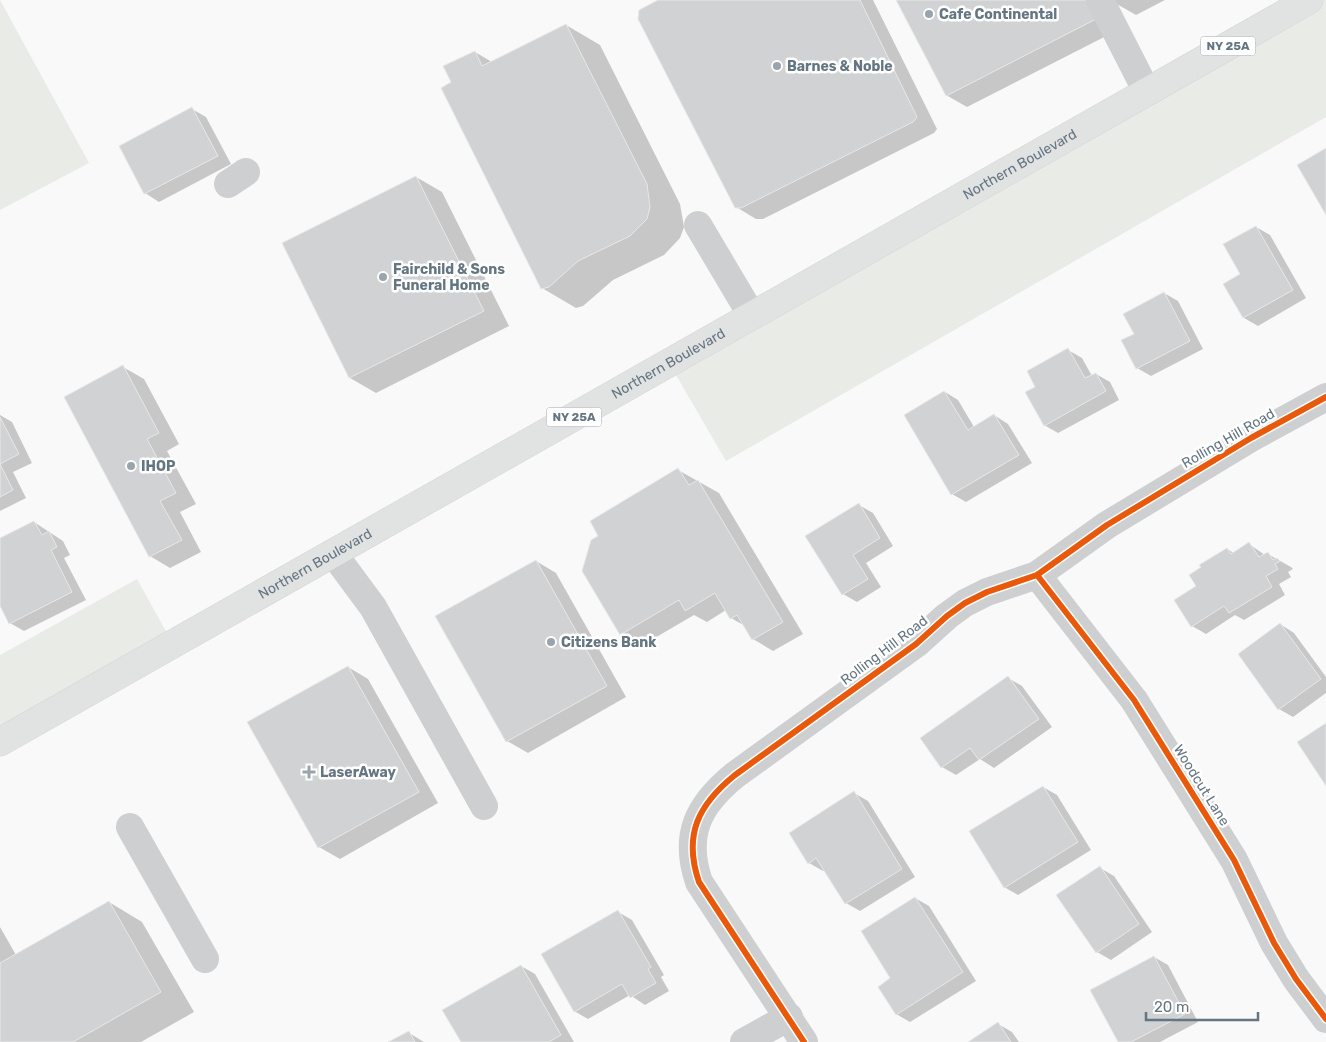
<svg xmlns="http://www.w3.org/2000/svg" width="1326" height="1042" viewBox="0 0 1326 1042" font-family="Rubik,sans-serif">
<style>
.green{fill:#e8ebe6}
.shadow{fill:#0003}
.building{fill:#d0d2d3;stroke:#e8e8e8}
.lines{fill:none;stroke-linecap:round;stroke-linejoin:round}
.major-casing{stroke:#d5d6d7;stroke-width:29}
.minor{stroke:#cecfd0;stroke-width:28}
.major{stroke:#e1e2e2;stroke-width:28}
.cycleway-casing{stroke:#fff;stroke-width:9}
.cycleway{stroke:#e8590c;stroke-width:6}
.poi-dot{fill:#99a4ac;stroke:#fff;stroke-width:2}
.labels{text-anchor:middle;stroke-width:5;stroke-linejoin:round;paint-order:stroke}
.shield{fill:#fff;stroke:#939fa8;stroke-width:1}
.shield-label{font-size:12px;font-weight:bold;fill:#657683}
.poi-label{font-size:14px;font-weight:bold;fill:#657683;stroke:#fff;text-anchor:start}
.street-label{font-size:14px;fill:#657683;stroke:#fff}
</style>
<rect width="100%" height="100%" fill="#f9f9f9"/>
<g class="green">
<polygon points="0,0 89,163 0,210"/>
<polygon points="1310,0 1326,0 1326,117 726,461 669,363"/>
<polygon points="137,579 173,644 0,742 0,655"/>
</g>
<g class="shadow">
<polygon points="661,0 873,0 937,129 934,133 763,219 756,219 736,207 638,16 643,9"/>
<polygon points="898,0 1102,0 1118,30 967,107 946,95"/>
<polygon points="1113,0 1165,0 1136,15 1115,3"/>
<polygon points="566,25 600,45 680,204 684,227 680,238 664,255 613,280 583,306 576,308 542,288 453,83 475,52 492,62"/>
<polygon points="192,109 206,117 231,164 159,202 145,193"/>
<polygon points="416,177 442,192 509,326 376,393 350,378 283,244"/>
<polygon points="1256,227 1270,235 1306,298 1258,326 1244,318 1225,284 1242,275"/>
<polygon points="1164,293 1178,301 1203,349 1151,376 1137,368 1135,334"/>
<polygon points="1068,350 1082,358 1092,376 1096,374 1110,382 1119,400 1058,433 1044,425 1037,387"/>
<polygon points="123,367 144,379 179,444 167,451 196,504 180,512 201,552 170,568 150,556"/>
<polygon points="945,392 958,400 974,427 994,415 1008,424 1032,463 966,502 952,494"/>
<polygon points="0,415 12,422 32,463 13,472 26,498 0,511"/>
<polygon points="678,470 719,493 803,634 773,651 753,639 745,626 731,618 726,610 707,622 694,615 641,646 621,634"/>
<polygon points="859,505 873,513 893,546 866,563 881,587 857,602 843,594 807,537"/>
<polygon points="34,522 63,541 70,555 64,558 86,600 24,631 10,623 0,603 0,539"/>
<polygon points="1249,544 1265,555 1268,554 1291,567 1293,569 1288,572 1291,577 1279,584 1285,595 1244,620 1235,615 1206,634 1192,626 1198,586 1227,549 1234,553"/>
<polygon points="536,561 556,573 626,697 528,753 507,741"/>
<polygon points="1280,624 1294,633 1326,677 1326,693 1293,717 1279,709"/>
<polygon points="348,667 368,679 438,803 340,859 319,847"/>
<polygon points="1008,678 1022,686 1052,727 994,768 980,759 956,775 942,767 921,738"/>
<polygon points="1043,787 1057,795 1091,850 1018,895 1004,887"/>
<polygon points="854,793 868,801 915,877 860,911 846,903 825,870 823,871 809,863"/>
<polygon points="1100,868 1114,876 1152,932 1111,960 1097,952"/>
<polygon points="915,898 929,906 976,981 910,1022 896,1014 892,979"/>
<polygon points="109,902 142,922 194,1012 141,1042 0,1042 0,927 16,955"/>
<polygon points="618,912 632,920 664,975 661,977 669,991 645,1005 630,995 588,1019 574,1011"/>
<polygon points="1154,957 1168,965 1198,1022 1160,1042 1119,1042"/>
<polygon points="521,966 535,974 574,1042 462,1042"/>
<polygon points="998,1024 1012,1032 1019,1042 970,1042"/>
<polygon points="409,1033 424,1042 391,1042"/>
</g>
<g class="building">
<polygon points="658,0 860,0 917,117 913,122 741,208 735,208 638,19 639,10"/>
<polygon points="896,0 1089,0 1098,18 946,96"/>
<polygon points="566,24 647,184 650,207 647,219 630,236 578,261 549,287 541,289 441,88 451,82 443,66 475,51 482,66"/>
<polygon points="192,107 218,156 144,194 119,146"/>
<polygon points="1326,148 1326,215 1297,165"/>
<polygon points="416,176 484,311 349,378 282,243"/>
<polygon points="1256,226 1293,290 1243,318 1223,284 1240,274 1223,244"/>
<polygon points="1164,292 1190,341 1136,369 1121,340 1134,334 1123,314"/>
<polygon points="1068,348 1085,378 1096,373 1106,391 1044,426 1025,392 1035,387 1027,371"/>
<polygon points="123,365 159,433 147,439 176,493 160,501 182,540 149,557 64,397"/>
<polygon points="944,391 968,430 994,414 1019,455 951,495 904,415"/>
<polygon points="0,417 19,454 0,464 13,490 0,497"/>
<polygon points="678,468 689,485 698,480 783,622 752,640 737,615 730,619 715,593 685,611 679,600 620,635 582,571 591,540 598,536 590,521"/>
<polygon points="859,503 880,538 853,555 868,579 842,595 805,536"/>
<polygon points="34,521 42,535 49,531 57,547 51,550 72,592 9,624 0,606 0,538"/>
<polygon points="1249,542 1259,557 1268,552 1273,560 1277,558 1280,561 1275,564 1278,569 1266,576 1272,587 1229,613 1224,606 1191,627 1174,600 1196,586 1189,575 1201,567 1199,565 1227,548 1231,554"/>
<polygon points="536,560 607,686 506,742 435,616"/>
<polygon points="1280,623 1321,679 1278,710 1238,654"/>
<polygon points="348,666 419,792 318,848 247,722"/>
<polygon points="1008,676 1039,719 979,760 970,748 941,768 920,738"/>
<polygon points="1326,723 1326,786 1297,742"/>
<polygon points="1043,786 1078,842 1004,888 969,831"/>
<polygon points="854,791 902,869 845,904 816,858 808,864 789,833"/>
<polygon points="1100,866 1139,924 1096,953 1056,895"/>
<polygon points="915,897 963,972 896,1015 878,987 890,978 861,931"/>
<polygon points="109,901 161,992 73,1042 0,1042 0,963"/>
<polygon points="618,910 651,967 648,969 656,983 630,998 622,984 574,1012 541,954"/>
<polygon points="1154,956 1185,1014 1131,1042 1118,1042 1090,990"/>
<polygon points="521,965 561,1035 549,1042 461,1042 442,1010"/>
<polygon points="998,1022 1011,1042 968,1042"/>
<polygon points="409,1031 415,1042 388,1042"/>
</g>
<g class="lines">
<g class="major-casing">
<g id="major">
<path id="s1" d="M0 742 1309 0"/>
</g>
</g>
<g class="minor">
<polyline points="1100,0 1147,92"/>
<polyline points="228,184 246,172"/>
<polyline points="698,225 752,316"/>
<polyline points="333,553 373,607 484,806"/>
<polyline points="1037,575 1134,700 1234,860 1274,943 1296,979 1326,1019"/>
<polyline points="130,827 205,959"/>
<polyline points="744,1042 789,1017"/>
<path d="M804 1042 699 882C683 835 698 805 735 775L916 644 947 616 965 603 987 592 1037 575 1107 525 1251 438 1326 397"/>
</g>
<use href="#major" class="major"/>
<g class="cycleway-casing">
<g id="cycleway">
<polyline points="1037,575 1134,700 1234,860 1274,943 1296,979 1326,1019"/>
<path d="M804 1042 699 882C683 835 698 805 735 775L916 644 947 616 965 603 987 592 1037 575 1107 525 1251 438 1326 397"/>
</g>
</g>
<use href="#cycleway" class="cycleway"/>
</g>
<g class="poi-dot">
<circle cx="929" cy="14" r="5"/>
<circle cx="777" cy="66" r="5"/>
<circle cx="383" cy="277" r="5"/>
<circle cx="131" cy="466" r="5"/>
<circle cx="551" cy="642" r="5"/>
<path d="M306.5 764.5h5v5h5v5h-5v5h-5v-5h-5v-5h5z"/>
</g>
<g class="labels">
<g class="shield">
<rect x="1200.5" y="36.5" width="55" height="19" rx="4"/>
<rect x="546.5" y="407.5" width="55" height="19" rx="4"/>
</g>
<g class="shield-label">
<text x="1228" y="50">NY 25A</text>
<text x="574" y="421">NY 25A</text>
</g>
<g class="poi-label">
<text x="939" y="19">Cafe Continental</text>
<text x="787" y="71">Barnes &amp; Noble</text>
<text x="393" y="274">Fairchild &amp; Sons<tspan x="393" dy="16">Funeral Home</tspan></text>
<text x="141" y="471">IHOP</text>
<text x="561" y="647">Citizens Bank</text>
<text x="320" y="777">LaserAway</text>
</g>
<g class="street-label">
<text dy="5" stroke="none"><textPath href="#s1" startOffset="1172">Northern Boulevard</textPath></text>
<text dy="5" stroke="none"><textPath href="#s1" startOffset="768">Northern Boulevard</textPath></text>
<text transform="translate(1228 438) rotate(-30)" y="5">Rolling Hill Road</text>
<text dy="5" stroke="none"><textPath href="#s1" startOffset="362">Northern Boulevard</textPath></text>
<text transform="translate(884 650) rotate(-37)" y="5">Rolling Hill Road</text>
<text transform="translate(1202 785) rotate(58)" y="5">Woodcut Lane</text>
</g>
</g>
<path d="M1146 1012v8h112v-8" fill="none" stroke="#657683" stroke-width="2.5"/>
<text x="1154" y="1012" font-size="15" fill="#657683" stroke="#ffffff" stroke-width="4" paint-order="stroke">20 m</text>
</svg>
